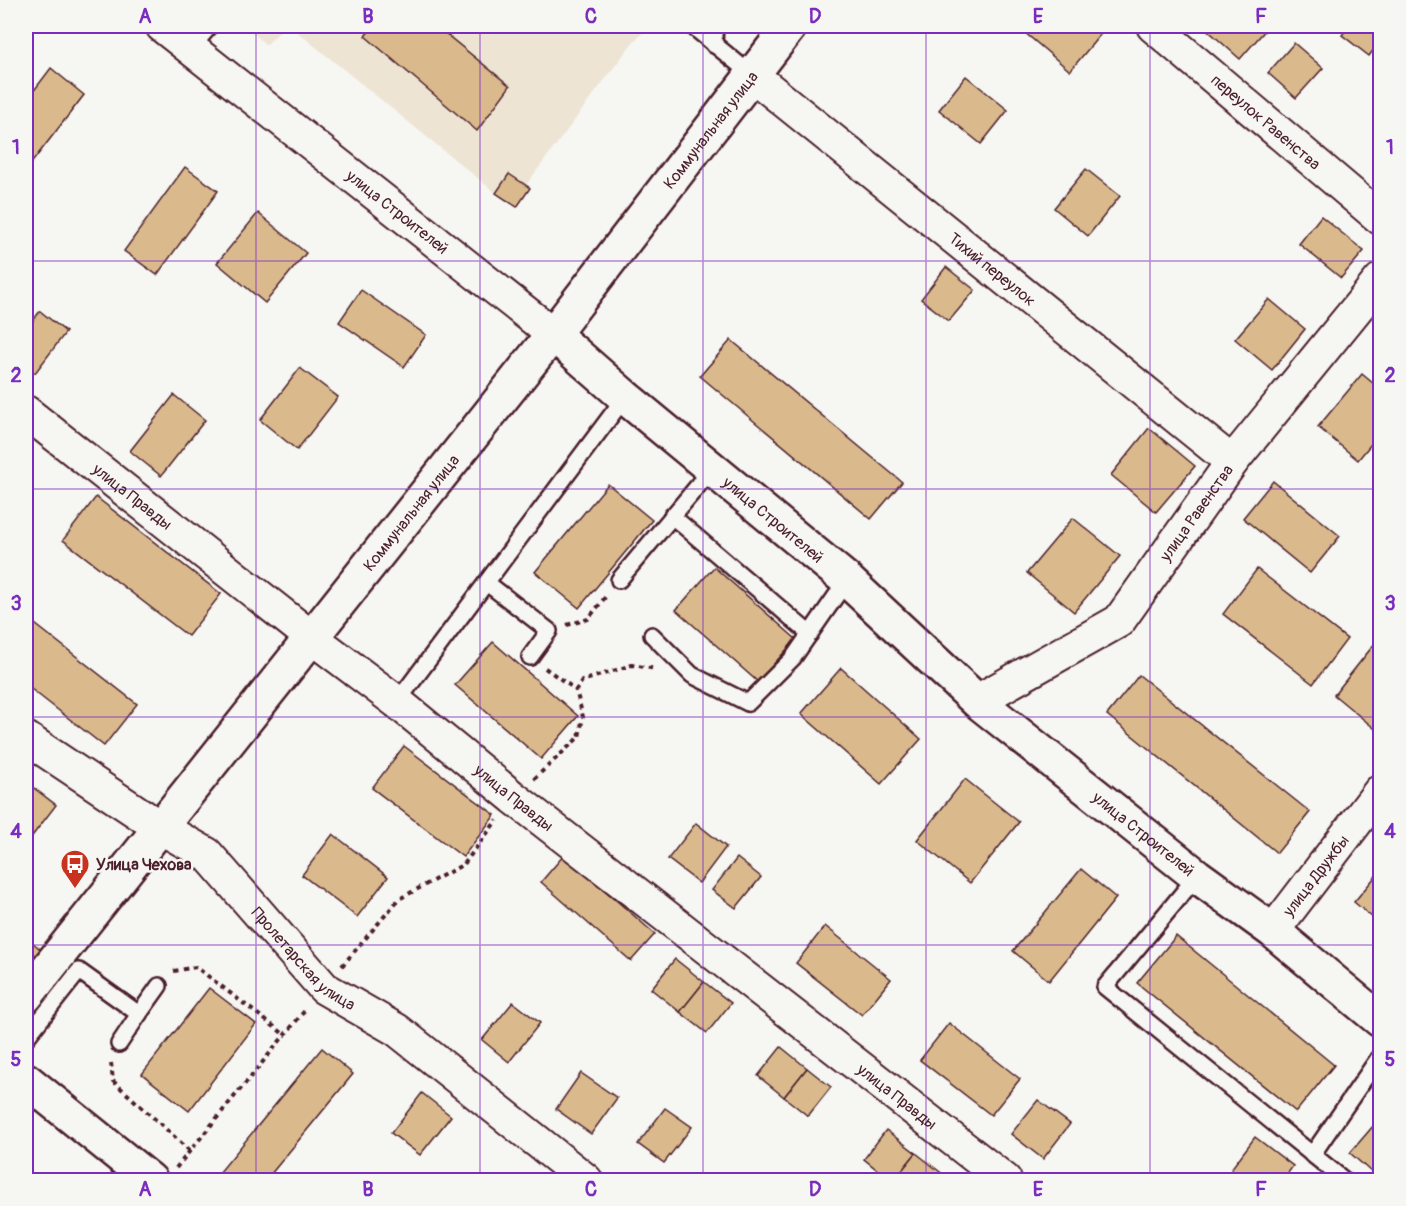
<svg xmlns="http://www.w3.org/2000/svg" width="1406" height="1206" viewBox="0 0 1406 1206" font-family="Pangolin,sans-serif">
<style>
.built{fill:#eee4d4}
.building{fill:#daba8d;stroke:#4a1f2b;stroke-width:1.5}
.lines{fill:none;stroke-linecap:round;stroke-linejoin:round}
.service-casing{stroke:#4a1f2b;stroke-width:20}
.minor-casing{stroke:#4a1f2b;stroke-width:36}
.tertiary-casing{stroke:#4a1f2b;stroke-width:38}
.path{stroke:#4a1f2b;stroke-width:4;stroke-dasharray:4.5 4.5;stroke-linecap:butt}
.service{stroke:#f6f6f2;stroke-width:15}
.minor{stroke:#f6f6f2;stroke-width:32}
.tertiary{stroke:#f6f6f2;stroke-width:33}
.grid{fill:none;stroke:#7b2cbf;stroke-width:1.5;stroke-opacity:0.55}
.labels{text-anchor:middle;stroke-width:5;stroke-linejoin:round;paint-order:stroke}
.street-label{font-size:16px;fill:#4a1f2b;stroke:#f6f6f2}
.poi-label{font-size:16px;font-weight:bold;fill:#4a1f2b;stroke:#f6f6f2;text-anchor:start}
.neatline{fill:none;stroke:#7b2cbf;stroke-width:2}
.grid-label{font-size:20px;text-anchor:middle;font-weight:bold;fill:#7b2cbf}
</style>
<rect width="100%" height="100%" fill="#f6f6f2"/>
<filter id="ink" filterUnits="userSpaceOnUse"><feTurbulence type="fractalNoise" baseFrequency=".0167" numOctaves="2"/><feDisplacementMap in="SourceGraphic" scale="12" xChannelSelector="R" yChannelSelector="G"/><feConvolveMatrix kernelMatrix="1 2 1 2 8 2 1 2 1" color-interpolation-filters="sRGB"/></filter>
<g filter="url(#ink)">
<g class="built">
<polygon points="246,26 285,26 266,45"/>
<polygon points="290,26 650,26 633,42 526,185 509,174 496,193"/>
</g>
<g class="building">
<polygon points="374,26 436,26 510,86 477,131 365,36"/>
<polygon points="1017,26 1099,26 1104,30 1070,71"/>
<polygon points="1203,26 1267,26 1268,27 1240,59"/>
<polygon points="1349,26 1380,26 1380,41 1369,56 1342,35"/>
<polygon points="1294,43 1323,68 1296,98 1268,73"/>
<polygon points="51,68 84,95 26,170 26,101"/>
<polygon points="966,76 1008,110 981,144 939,110"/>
<polygon points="185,167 218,191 157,275 124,251"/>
<polygon points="1086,169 1120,196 1088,236 1054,208"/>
<polygon points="509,174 530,188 517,207 496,193"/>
<polygon points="258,213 306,253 265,303 217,263"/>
<polygon points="1321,216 1364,251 1341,278 1299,244"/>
<polygon points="946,267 975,290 949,321 921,299"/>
<polygon points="361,290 426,335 404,367 339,322"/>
<polygon points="1269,299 1305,329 1272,370 1235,339"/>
<polygon points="40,311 66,332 35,373 26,366 26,330"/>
<polygon points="731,340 902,482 871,519 700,376"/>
<polygon points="300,368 338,397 297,450 260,420"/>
<polygon points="1362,374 1380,389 1380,433 1358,460 1318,427"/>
<polygon points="174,395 205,420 161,476 130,451"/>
<polygon points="1149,428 1195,466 1156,512 1111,475"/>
<polygon points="1273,481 1340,536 1310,573 1243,518"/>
<polygon points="608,484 652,520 579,608 535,572"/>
<polygon points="96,497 221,594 188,636 63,540"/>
<polygon points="1073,518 1120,556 1074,612 1027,573"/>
<polygon points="714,567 796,639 758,682 676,610"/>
<polygon points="1257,569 1347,639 1313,684 1223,614"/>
<polygon points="26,617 137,704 104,746 26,685"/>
<polygon points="1380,637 1380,733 1334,695"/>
<polygon points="493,642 578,716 541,759 455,685"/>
<polygon points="841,668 921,739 881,784 801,714"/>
<polygon points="1139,675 1310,812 1277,853 1107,715"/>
<polygon points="404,746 495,815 463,857 372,788"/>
<polygon points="965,779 1019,822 970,883 917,840"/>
<polygon points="26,782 56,805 26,844"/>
<polygon points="696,823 726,847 699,883 668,859"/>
<polygon points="333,834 388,877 357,917 302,875"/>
<polygon points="564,855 655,934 631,961 541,882"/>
<polygon points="737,858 761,877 736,908 712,890"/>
<polygon points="1081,869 1116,898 1049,981 1013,951"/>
<polygon points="1380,871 1380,924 1354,902"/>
<polygon points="825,926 891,979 862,1015 796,963"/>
<polygon points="1176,936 1334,1065 1296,1112 1137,983"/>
<polygon points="26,937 45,953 26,977"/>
<polygon points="675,959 704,982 680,1012 651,989"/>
<polygon points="704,982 731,1003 707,1033 680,1012"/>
<polygon points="209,988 256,1024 189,1111 142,1074"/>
<polygon points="513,1002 540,1023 509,1062 482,1040"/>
<polygon points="949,1023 1020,1079 991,1115 920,1060"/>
<polygon points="781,1047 807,1068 784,1097 758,1076"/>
<polygon points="322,1048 353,1074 266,1180 229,1180 219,1173"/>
<polygon points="807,1068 831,1087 808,1116 784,1097"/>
<polygon points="581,1073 617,1098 591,1134 556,1109"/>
<polygon points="422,1093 451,1116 420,1155 391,1133"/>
<polygon points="1038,1100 1070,1124 1043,1159 1011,1134"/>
<polygon points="665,1108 692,1127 664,1163 638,1144"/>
<polygon points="1380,1118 1380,1180 1350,1153"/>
<polygon points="886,1130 916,1153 894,1180 890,1180 864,1159"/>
<polygon points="1255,1137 1293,1166 1283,1180 1246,1180 1231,1169"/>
<polygon points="916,1153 944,1175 940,1180 894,1180"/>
</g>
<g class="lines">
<g class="service-casing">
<g id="service">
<polyline points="692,26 752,75"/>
<polyline points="714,45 715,26"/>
<polyline points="191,48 210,26"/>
<polyline points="672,516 810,634"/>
<polyline points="619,580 712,469"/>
<polyline points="487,583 549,631 530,657"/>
<polyline points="652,635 692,675 748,703 793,658 847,580"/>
<polyline points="397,702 625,397"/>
<polyline points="1197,876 1105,987 1344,1180"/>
<polyline points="139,1014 159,986"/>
<polyline points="26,1038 79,971 139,1014 119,1044"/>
<polyline points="1312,1155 1380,1056"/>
</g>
</g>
<g class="minor-casing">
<g id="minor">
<path id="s1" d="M162 26 553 334"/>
<path id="s2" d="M1153 26 1380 218"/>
<path id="s3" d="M752 75 1232 462"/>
<path id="s4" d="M26 412 311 637 397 702 514 798 1005 1180"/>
<path id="s5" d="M977 701 1119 621 1232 462 1380 280"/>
<path id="s6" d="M26 738 161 828 207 854 324 988 397 1030 586 1180"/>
<path id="s7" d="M1273 931 1380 791"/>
</g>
</g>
<g class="tertiary-casing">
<g id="tertiary">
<path id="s8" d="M553 334 625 397 847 580 977 701 1197 876 1273 931 1380 1020"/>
<path id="s9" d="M26 996 553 334 790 26"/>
<polyline points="26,1080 150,1180"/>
</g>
</g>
<g class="path">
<polyline points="567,625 588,619 607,595"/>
<polyline points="545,668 576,690"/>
<polyline points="534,779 579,737 583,717 576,690 582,681 632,665 656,669"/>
<polyline points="342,966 399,899 464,864 497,820"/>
<polyline points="174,971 196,967 285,1035"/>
<polyline points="111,1063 113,1081 190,1151"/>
<polyline points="176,1168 306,1009"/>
</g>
<use href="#service" class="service"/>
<use href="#minor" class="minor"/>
<use href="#tertiary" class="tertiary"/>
</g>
</g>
<path class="grid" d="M256 26V1180M480 26V1180M703 26V1180M926 26V1180M1150 26V1180M26 261H1380M26 489H1380M26 717H1380M26 945H1380"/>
<defs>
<g id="bus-pin" transform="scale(1.5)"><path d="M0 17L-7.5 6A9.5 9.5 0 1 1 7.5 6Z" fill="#c8321e" stroke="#f6f6f2"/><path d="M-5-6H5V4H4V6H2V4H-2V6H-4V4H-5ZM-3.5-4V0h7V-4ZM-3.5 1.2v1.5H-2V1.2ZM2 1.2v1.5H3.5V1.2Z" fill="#fff"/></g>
</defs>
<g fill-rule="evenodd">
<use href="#bus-pin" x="75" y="864"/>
</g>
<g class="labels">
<g class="street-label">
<text dy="6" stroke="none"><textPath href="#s2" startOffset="148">переулок Равенства</textPath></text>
<text dy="6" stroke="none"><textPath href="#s9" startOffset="1104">Коммунальная улица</textPath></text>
<text dy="6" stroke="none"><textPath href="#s1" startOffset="300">улица Строителей</textPath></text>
<text dy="6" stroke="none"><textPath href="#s3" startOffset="309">Тихий переулок</textPath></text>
<text dy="6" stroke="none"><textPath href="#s4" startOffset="136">улица Правды</textPath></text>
<text dy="6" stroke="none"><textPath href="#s9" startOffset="618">Коммунальная улица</textPath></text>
<text dy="6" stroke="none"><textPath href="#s5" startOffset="296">улица Равенства</textPath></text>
<text dy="6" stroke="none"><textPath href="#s8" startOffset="288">улица Строителей</textPath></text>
<text dy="6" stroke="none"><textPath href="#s4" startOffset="622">улица Правды</textPath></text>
<text dy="6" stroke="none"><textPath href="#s8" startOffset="774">улица Строителей</textPath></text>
<text dy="6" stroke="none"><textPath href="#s7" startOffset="70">улица Дружбы</textPath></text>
<text dy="6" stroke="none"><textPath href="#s6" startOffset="358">Пролетарская улица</textPath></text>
<text dy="6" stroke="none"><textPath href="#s4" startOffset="1108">улица Правды</textPath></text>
</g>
<g class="poi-label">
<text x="96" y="870">Улица Чехова</text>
</g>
</g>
<rect width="1406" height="1206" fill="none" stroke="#f6f6f2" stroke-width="66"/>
<rect x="33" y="33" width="1340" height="1140" class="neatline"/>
<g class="grid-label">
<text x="145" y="23">A</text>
<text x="368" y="23">B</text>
<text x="591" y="23">C</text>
<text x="815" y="23">D</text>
<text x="1038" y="23">E</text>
<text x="1261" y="23">F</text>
<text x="16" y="154">1</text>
<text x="1390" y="154">1</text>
<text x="16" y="382">2</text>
<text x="1390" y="382">2</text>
<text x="16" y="610">3</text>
<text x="1390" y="610">3</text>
<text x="16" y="838">4</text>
<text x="1390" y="838">4</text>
<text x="16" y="1066">5</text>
<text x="1390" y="1066">5</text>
<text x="145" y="1196">A</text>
<text x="368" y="1196">B</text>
<text x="591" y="1196">C</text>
<text x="815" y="1196">D</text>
<text x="1038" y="1196">E</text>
<text x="1261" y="1196">F</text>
</g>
</svg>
